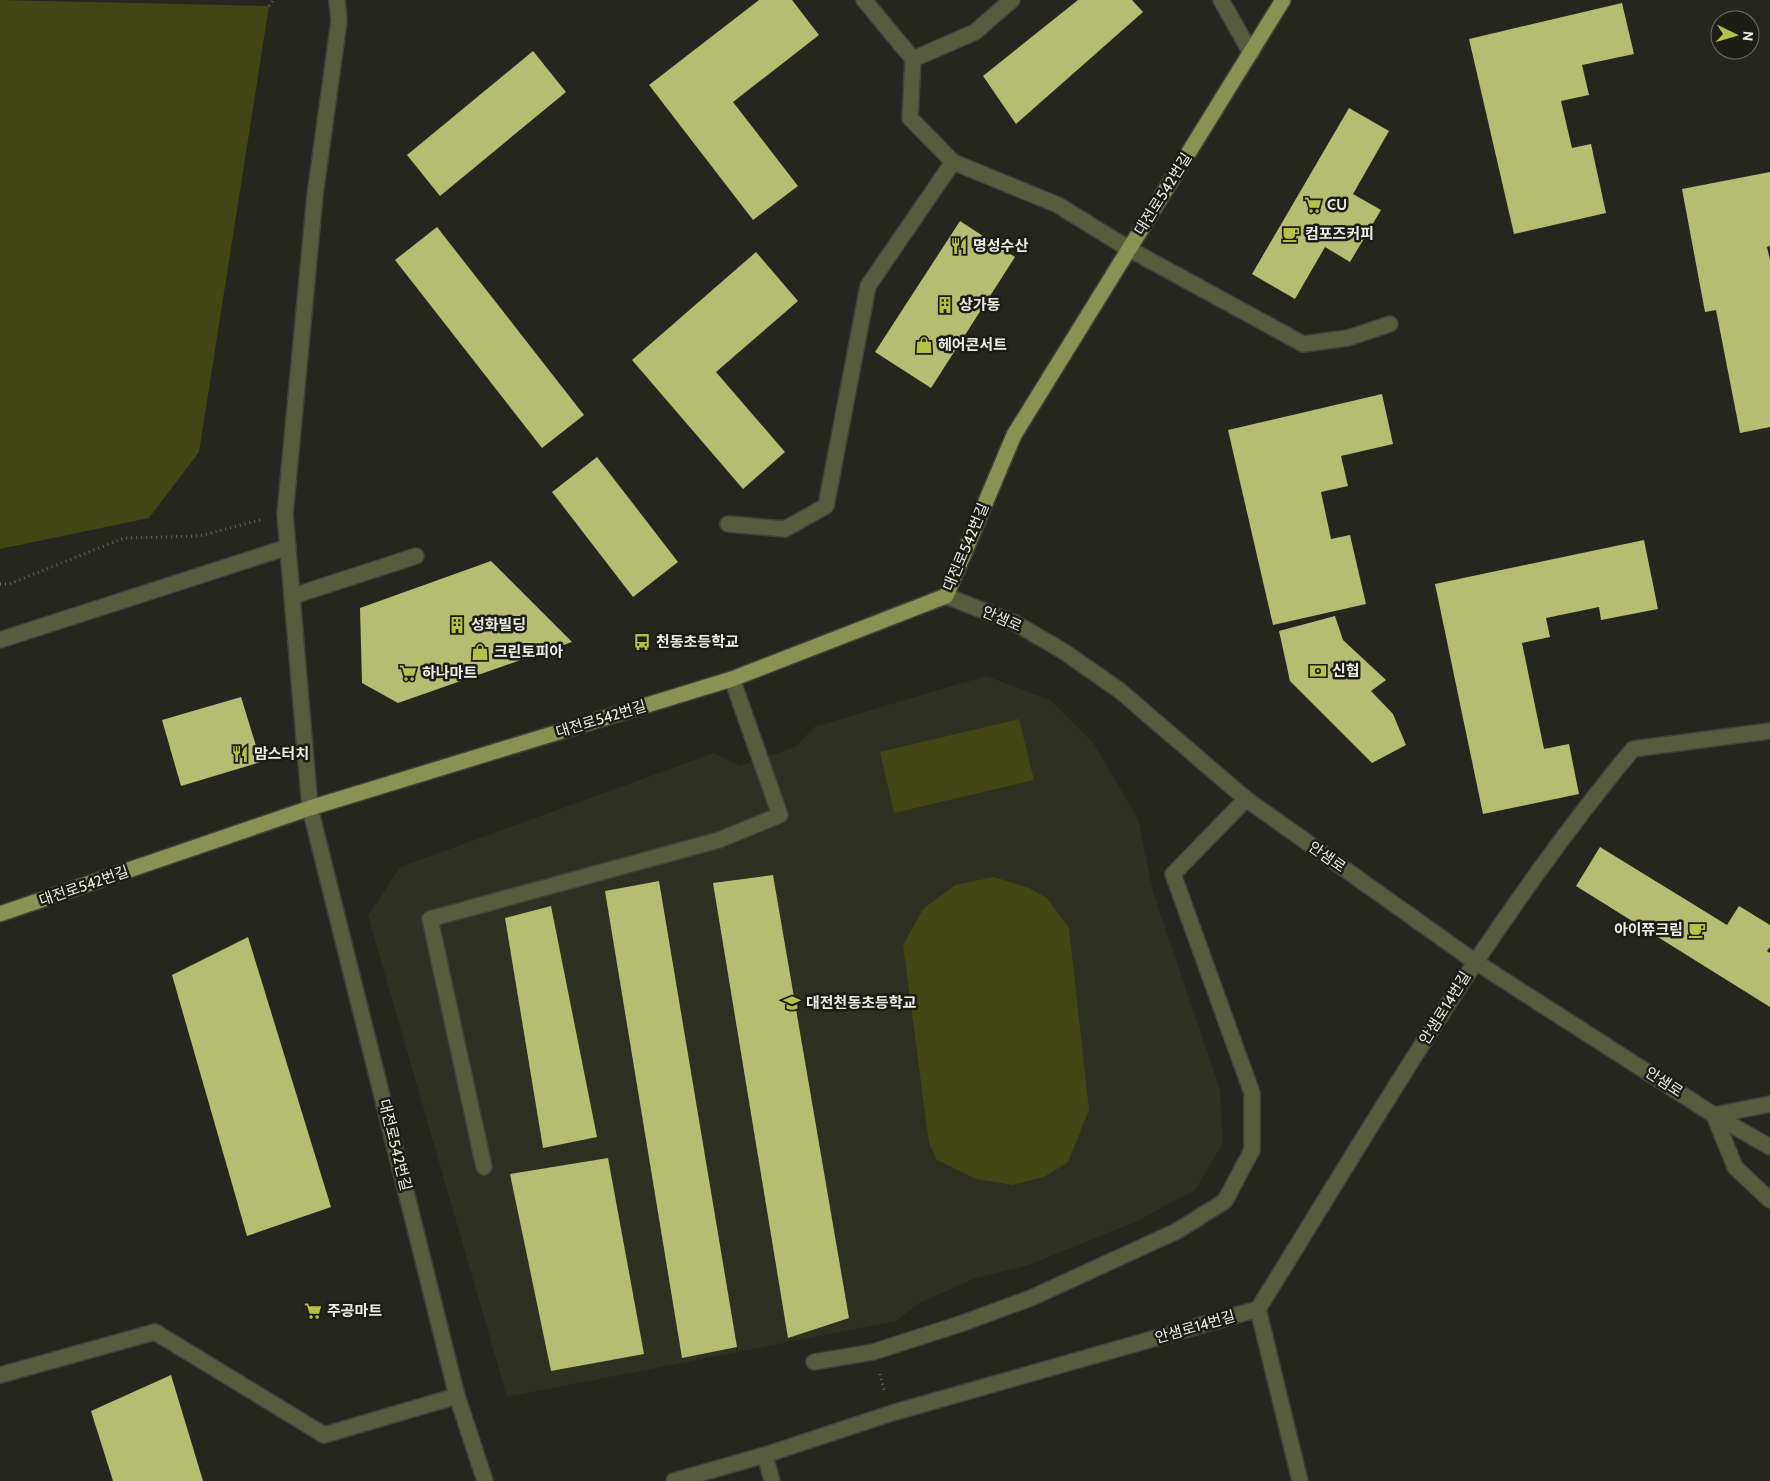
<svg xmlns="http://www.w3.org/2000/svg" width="1770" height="1481" viewBox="0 0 1770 1481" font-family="Cabin,'Noto Sans KR',sans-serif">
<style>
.built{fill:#2e3021}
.green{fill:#414614}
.building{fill:#b4bd71}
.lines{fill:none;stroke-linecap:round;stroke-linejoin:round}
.minor-casing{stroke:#41423a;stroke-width:18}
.major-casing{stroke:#41423a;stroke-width:18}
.path{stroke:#64665e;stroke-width:3;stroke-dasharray:1 4;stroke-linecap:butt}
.minor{stroke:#585c3f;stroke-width:15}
.major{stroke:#899153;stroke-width:15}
.labels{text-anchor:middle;stroke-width:5;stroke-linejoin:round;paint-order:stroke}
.street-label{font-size:15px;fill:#eaebe5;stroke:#1c1d15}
.poi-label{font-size:15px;font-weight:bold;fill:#eaebe5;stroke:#1c1d15;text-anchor:start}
</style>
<rect width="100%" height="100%" fill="#25271e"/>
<polygon class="built" points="986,676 1050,700 1094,744 1138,819 1153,892 1220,1090 1223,1143 1195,1190 1135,1222 1029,1265 976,1278 917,1304 897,1321 507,1397 368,916 400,867 714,753 740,766 795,747 814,727"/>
<g class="green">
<polygon points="0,0 269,6 199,452 149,518 0,549"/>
<polygon points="1019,719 1034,780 894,813 880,752"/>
<polygon points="994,877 1029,888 1047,898 1069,928 1089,1110 1068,1162 1044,1177 1012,1185 976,1179 937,1160 929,1143 903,945 923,909 955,885"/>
</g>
<g class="building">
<polygon points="759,0 792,0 819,35 733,102 798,186 753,220 649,85"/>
<polygon points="1078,0 1132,0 1143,12 1016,124 983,76"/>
<polygon points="1622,3 1634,54 1582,65 1589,95 1561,101 1572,148 1591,144 1606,213 1514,234 1469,39"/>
<polygon points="533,51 566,92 440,196 407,155"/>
<polygon points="1349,108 1389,131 1353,194 1381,210 1350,262 1325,247 1295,299 1252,274"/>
<polygon points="1770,172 1770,246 1767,247 1770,260 1770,427 1740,433 1716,310 1705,312 1682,189"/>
<polygon points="960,221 1015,257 931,388 875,352"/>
<polygon points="437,227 584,415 542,448 395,260"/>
<polygon points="756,252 798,301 716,372 785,452 743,489 632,360"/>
<polygon points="1382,394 1393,444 1341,456 1348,486 1321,492 1331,539 1350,535 1366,604 1273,625 1228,430"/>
<polygon points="597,457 678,562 633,597 552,492"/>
<polygon points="1644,540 1658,609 1601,620 1599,607 1546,618 1550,637 1522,643 1544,749 1569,744 1579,794 1483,814 1435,584"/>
<polygon points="491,561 572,642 398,703 362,683 360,608"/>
<polygon points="1335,616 1343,640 1386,680 1371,691 1393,714 1406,745 1372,763 1290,681 1279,631"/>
<polygon points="241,697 261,762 181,786 162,720"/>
<polygon points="1600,847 1727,925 1739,906 1770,925 1770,947 1767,951 1770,953 1770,1007 1576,886"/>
<polygon points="773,875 849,1318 788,1338 713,883"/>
<polygon points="659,881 737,1347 682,1358 605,891"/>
<polygon points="551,906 597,1137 543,1148 505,918"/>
<polygon points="248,937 331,1207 247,1236 172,975"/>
<polygon points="608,1158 644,1354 551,1371 510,1174"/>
<polygon points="171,1375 203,1481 113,1481 91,1411"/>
</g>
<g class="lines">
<g class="minor-casing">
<g id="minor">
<polyline points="337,0 339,21 315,195 285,514 310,808 457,1396 485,1481"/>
<polyline points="864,0 913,59 910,118 953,162 1058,205 1129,249 1303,344 1348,338 1390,324"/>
<polyline points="1221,0 1251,53"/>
<polyline points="913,59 975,32 1012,0"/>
<polyline points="728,524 785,529 826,506 868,286 953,162"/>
<polyline points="293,596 416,556"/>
<polyline points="946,596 1015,623 1063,651 1119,690 1246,799 1474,961 1714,1115 1770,1147"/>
<polyline points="0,640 288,547"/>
<polyline points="1714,1115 1735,1167 1770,1200"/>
<polyline points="1714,1115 1770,1104"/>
<polyline points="484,1167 430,919 719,840 780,815 732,679"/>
<polyline points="1258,1309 1300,1481"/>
<polyline points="814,1362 873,1352 960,1324 1031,1298 1177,1231 1225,1201 1252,1150 1252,1093 1173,874 1246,799"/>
<polyline points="0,1375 155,1332 324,1435 457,1396"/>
<polyline points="765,1455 772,1481"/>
<path d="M674 1481 765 1455 892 1413 1258 1309C1377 1118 1489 922 1633 749L1770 731"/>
</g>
</g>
<g class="major-casing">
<polyline id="major" points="0,914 310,808 732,679 946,596 1014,435 1283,0"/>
</g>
<g class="path">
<polyline points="269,6 273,0"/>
<polyline points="0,584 9,584 124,538 199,536 260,520"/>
<polyline points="880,1374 884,1390"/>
</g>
<use href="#minor" class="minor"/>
<use href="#major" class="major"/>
</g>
<defs>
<g id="supermarket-bare" transform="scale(1.35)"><path d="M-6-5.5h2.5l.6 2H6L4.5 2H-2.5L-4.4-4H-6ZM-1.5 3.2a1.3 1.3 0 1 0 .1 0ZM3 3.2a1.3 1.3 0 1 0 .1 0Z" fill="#b6c148" stroke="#1c1d15" stroke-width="2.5" paint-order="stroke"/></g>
<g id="cafe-bare" transform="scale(1.35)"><path d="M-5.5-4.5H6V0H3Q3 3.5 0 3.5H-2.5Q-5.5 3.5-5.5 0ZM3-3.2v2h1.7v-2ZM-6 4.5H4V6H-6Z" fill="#b6c148" stroke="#1c1d15" stroke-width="2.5" paint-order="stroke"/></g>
<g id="restaurant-bare" transform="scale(1.35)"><path d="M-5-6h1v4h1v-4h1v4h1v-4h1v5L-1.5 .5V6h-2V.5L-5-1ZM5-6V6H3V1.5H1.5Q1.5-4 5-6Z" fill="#b6c148" stroke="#1c1d15" stroke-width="2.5" paint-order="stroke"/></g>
<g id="building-bare" transform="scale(1.35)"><path d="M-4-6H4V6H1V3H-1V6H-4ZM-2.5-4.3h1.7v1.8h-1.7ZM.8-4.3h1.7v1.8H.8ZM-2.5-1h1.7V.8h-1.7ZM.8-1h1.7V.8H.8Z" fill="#b6c148" stroke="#1c1d15" stroke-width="2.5" paint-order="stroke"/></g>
<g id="shop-bare" transform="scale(1.35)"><path d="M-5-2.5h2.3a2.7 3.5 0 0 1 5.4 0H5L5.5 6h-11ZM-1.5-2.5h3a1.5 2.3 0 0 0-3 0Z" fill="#b6c148" stroke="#1c1d15" stroke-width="2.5" paint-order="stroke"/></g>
<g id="bus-bare" transform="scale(1.35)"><path d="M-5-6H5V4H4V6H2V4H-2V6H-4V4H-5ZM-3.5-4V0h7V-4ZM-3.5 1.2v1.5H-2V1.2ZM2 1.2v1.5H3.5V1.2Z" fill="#b6c148" stroke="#1c1d15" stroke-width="2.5" paint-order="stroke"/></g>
<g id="bank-bare" transform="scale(1.35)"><path d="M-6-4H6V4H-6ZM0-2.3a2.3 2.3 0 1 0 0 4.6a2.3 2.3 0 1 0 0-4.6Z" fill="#b6c148" stroke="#1c1d15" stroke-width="2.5" paint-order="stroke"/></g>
<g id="school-bare" transform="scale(1.35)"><path d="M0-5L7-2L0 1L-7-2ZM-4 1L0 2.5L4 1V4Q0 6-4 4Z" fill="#b6c148" stroke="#1c1d15" stroke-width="2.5" paint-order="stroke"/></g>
</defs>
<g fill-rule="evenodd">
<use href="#supermarket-bare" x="1313" y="205"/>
<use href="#cafe-bare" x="1291" y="234"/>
<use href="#restaurant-bare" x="959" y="246"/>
<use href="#building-bare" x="945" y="305"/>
<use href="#shop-bare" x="924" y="345"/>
<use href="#building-bare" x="457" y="625"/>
<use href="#bus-bare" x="642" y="642"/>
<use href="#shop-bare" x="480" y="652"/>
<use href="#bank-bare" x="1318" y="671"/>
<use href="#supermarket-bare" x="408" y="673"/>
<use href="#restaurant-bare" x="240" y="754"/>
<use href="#cafe-bare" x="1697" y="930"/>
<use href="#school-bare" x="792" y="1003"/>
<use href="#supermarket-bare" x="313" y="1311"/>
</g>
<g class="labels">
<g class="street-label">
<text transform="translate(1163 194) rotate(-58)" y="5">대전로542번길</text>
<text transform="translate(966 547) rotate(-67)" y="5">대전로542번길</text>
<text transform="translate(1002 619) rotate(24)" y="5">안샘로</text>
<text transform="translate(601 719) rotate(-17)" y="5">대전로542번길</text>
<text transform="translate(1327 857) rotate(35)" y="5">안샘로</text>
<text transform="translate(84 886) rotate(-19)" y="5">대전로542번길</text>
<text transform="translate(1445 1008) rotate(-58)" y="5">안샘로14번길</text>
<text transform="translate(1664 1082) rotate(33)" y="5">안샘로</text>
<text transform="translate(395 1145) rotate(76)" y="5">대전로542번길</text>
<text transform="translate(1195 1327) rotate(-16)" y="5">안샘로14번길</text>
</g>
<g class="poi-label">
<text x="1327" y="210">CU</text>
<text x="1305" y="239">컴포즈커피</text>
<text x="973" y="251">명성수산</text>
<text x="959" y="310">상가동</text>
<text x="938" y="350">헤어콘서트</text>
<text x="471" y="630">성화빌딩</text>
<text x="656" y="647">천동초등학교</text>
<text x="494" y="657">크린토피아</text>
<text x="1332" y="676">신협</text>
<text x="422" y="678">하나마트</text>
<text x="254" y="759">맘스터치</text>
<text x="1683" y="935" text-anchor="end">아이쮸크림</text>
<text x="806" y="1008">대전천동초등학교</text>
<text x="327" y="1316">주공마트</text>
</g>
</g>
<g transform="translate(1735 35) rotate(95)"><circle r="24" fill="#1c1d15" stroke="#6e6f68"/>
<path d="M0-4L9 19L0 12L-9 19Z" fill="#b6c148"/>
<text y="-8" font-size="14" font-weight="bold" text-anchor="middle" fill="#eaebe5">N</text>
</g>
</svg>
